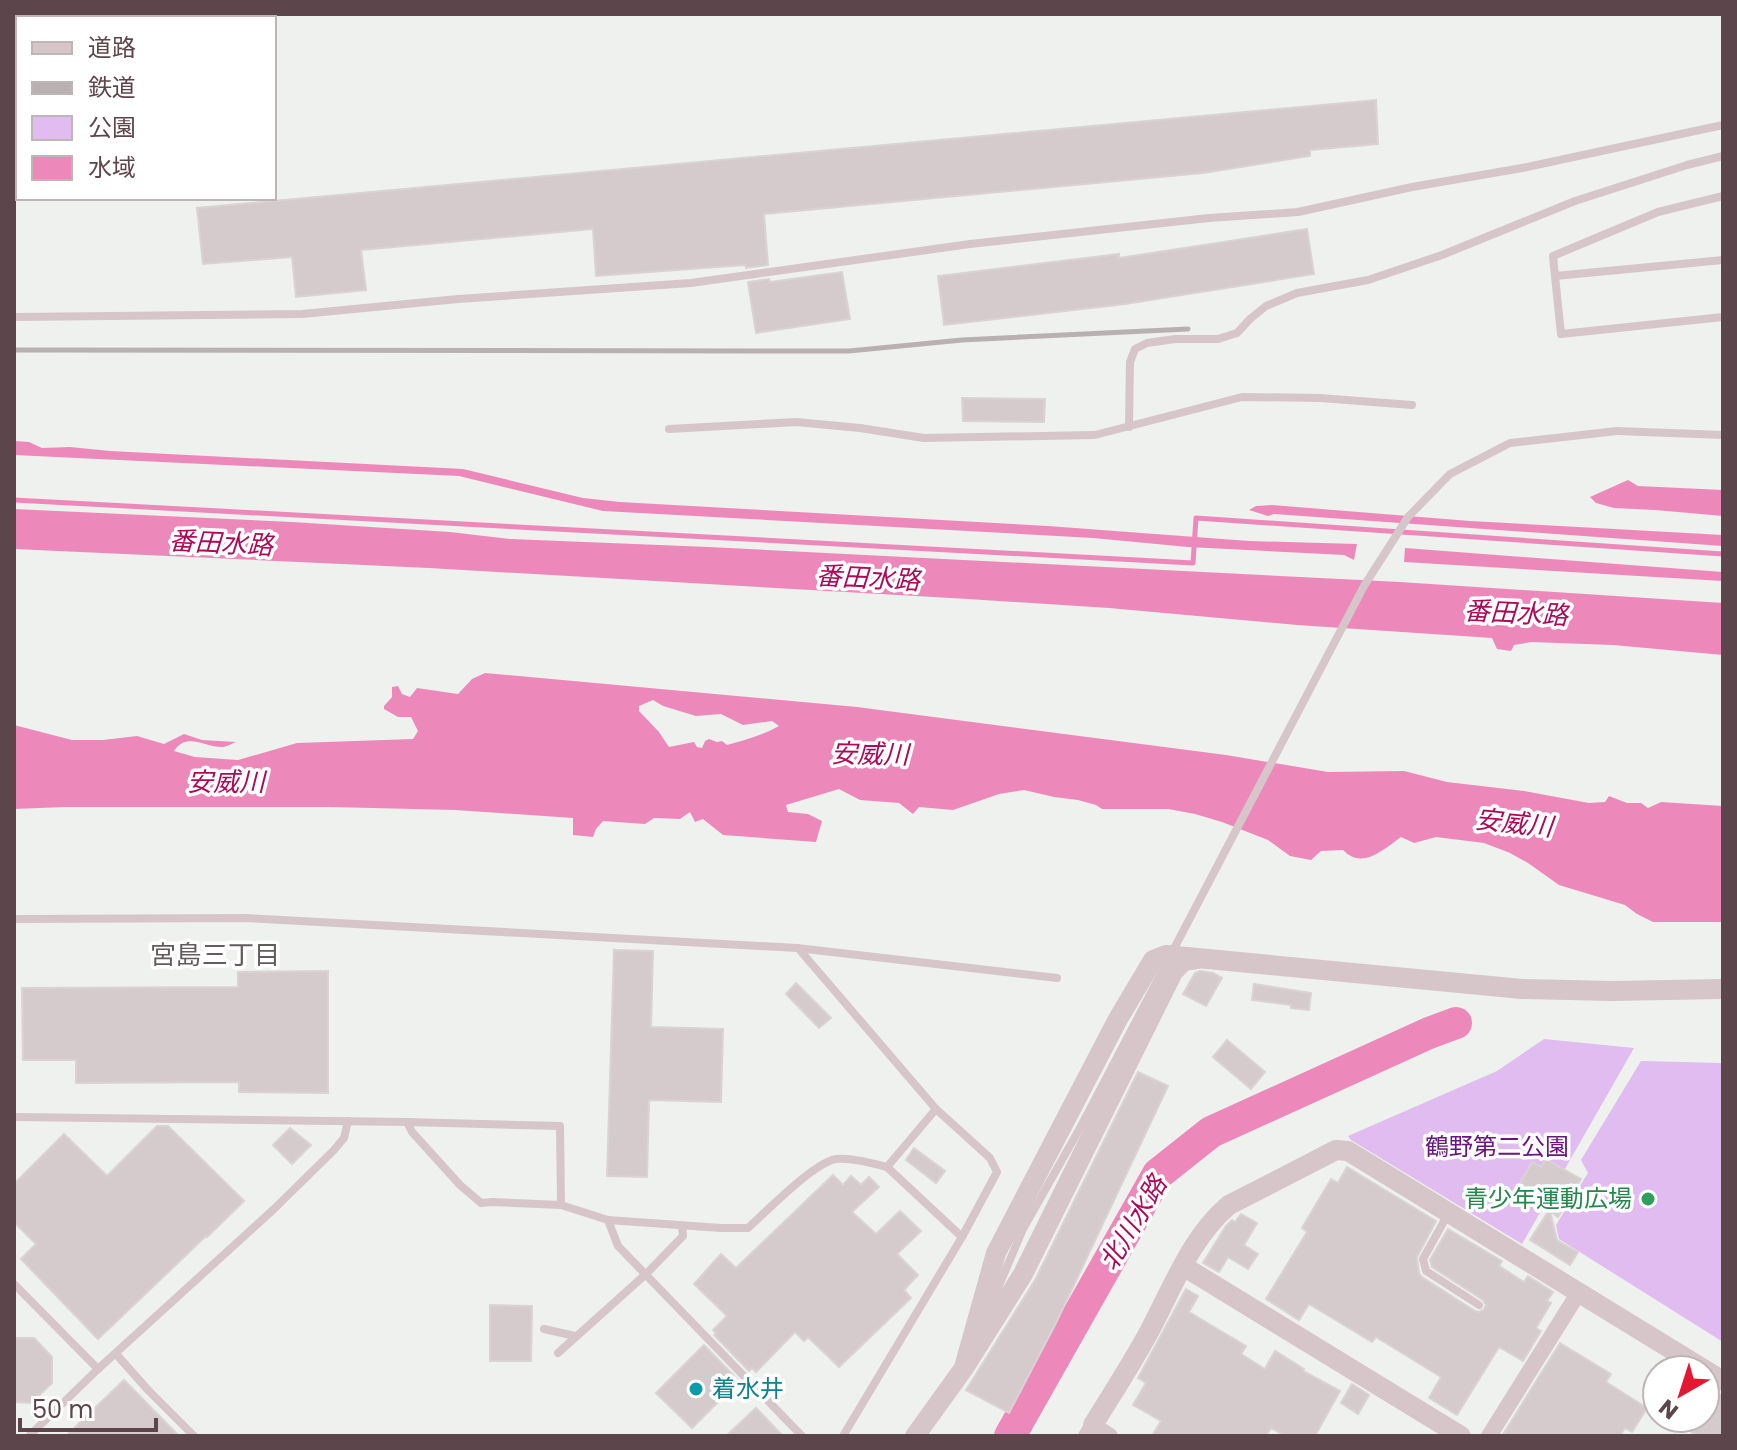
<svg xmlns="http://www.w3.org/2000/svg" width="1737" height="1450" viewBox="0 0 1737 1450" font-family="Poppins,'Noto Sans JP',sans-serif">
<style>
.green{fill:#e0bcf0}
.water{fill:#ed89ba;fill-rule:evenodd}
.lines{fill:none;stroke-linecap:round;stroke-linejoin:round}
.stream{stroke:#ed89ba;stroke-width:5}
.river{stroke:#ed89ba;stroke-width:32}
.building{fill:#d5cbcd;stroke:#dad3d3;stroke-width:2}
.service{stroke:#d6c5c9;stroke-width:8}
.minor{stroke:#d6c5c9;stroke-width:16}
.tertiary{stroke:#d6c5c9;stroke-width:20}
.rail{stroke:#b9b1b1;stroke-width:5}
.service-bridge{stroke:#d6c5c9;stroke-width:8}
.leisure-dot{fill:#2e9e5b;stroke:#fff;stroke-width:3}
.culture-dot{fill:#0f9aa8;stroke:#fff;stroke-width:3}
.labels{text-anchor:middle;stroke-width:7;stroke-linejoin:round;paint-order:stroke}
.park-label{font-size:24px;fill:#6a1580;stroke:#fff}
.leisure-label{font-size:24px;fill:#27864d;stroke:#fff;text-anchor:end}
.culture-label{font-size:24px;fill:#0d838f;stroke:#fff;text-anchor:start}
.water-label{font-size:26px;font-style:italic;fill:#ac0a59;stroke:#fff}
.neighbourhood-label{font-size:26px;fill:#645b5c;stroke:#fff}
</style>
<rect width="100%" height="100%" fill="#eff1ef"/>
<g class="green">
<polygon points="1544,1039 1634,1048 1522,1244 1351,1140 1348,1136 1497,1071"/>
<polygon points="1641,1061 1720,1063 1723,1064 1723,1342 1559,1239 1556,1225 1588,1173 1581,1160"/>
</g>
<g class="water">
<polygon points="14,441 29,442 42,448 70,447 110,451 463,469 583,498 620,502 1048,526 1249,541 1357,544 1354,560 1344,555 1188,547 1093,538 603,511 459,476 14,455"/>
<polygon points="1628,480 1638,486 1723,490 1723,516 1655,510 1614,508 1596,503 1590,497"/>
<polygon points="1272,505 1470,521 1723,535 1723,546 1274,514 1268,516 1249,510 1256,506"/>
<polygon points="14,509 292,522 450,532 511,539 709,547 1400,582 1723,603 1723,655 1613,645 1531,642 1514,645 1511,651 1497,649 1492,638 1297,625 1109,608 968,599 429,568 14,549"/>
<polygon points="1405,548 1723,572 1723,581 1404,562"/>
<path d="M485 673 857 707 1226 755 1328 772 1404 771 1447 782 1524 791 1589 803 1605 802 1609 796 1627 803H1641L1648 808 1661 802 1723 806V922H1653L1637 914 1625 905 1559 885 1528 863 1510 853 1484 843 1436 837 1414 843 1401 837C1383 850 1362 870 1343 850L1321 851 1311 860 1290 856 1268 840 1222 822 1195 814 1168 809H1102L1096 805 1078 800 1054 797 1024 790 999 794 953 810 919 807 913 814 899 803 860 800 839 789 786 805 788 812 808 814 822 821 816 842 723 835 703 819 695 822 690 812 680 819 654 818 645 824 603 821 596 829 593 837 573 835V818L455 810 331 807H65L14 809V725L72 740H103L137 736 164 744 184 734 202 740 236 742C233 743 226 747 223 747 206 748 187 731 174 751L195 757 238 760 297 743 413 739 418 731 411 717H398L384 709V706L392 697V687L398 686 402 694 410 697 417 688 458 694 472 679ZM653 700 663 706 696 716 721 714 743 725 772 721 779 726C761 736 746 739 727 745L722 741 717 742 709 739 705 741 702 748 697 747 694 742 669 747 659 732 639 711V706Z"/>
</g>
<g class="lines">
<polyline class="stream" points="14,500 1193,563 1196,518 1723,554"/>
<polyline class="river" points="1010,1436 1158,1174 1211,1132 1429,1033 1456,1023"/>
</g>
<g class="building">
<polygon points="1376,100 1378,144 1310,150 1310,156 1203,173 764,214 768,265 746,268 745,265 596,276 593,229 361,250 366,290 296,297 292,257 203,264 197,208"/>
<polygon points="1307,229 1314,274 1125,304 944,325 938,276 1119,254 1119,258"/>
<polygon points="842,272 850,319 756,333 748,282 769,279 770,282"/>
<polygon points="962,398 1045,399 1044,422 963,421"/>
<polygon points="614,950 653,951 651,1027 723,1029 721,1102 649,1100 647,1177 607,1176"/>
<polygon points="328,971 328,1093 239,1092 239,1082 76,1083 76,1060 23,1060 22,988 238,987 238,972"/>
<polygon points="1200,971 1213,973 1222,978 1206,1006 1183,994 1195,973"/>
<polygon points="796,983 831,1018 819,1028 786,994"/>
<polygon points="1254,984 1311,993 1309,1010 1291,1008 1291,1005 1252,1000"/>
<polygon points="1227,1040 1265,1072 1251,1089 1213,1057"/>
<polygon points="1138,1072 1168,1086 1056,1323 1009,1413 966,1390 1035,1280"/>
<polygon points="157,1126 168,1126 244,1201 207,1237 206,1236 98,1339 21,1259 36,1244 14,1222 14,1184 64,1134 107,1176"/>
<polygon points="290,1128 311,1145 292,1164 273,1145"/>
<polygon points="914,1148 945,1171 936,1183 906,1160"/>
<polygon points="1546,1159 1581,1179 1558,1217 1550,1211 1557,1240 1578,1252 1570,1265 1530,1240 1549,1210 1525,1196 1529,1189 1520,1183 1532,1162 1541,1167"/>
<polygon points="1347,1167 1436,1221 1417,1257 1419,1273 1422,1277 1475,1311 1479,1312 1484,1309 1486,1305 1483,1300 1432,1267 1430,1260 1448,1229 1502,1261 1499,1266 1524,1282 1528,1276 1553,1292 1547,1301 1551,1303 1536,1328 1541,1331 1523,1361 1499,1347 1457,1415 1429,1398 1441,1377 1376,1337 1372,1342 1309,1304 1299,1320 1266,1299 1307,1232 1302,1228 1331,1179 1338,1183"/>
<polygon points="833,1175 843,1185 851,1176 861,1185 869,1177 879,1187 852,1212 876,1234 900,1211 921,1231 897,1254 918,1275 904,1290 911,1298 839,1367 808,1337 804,1341 795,1332 756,1372 752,1368 749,1371 714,1335 716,1333 713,1330 727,1316 694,1284 721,1254 736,1268"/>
<polygon points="1241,1214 1257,1223 1244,1245 1258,1254 1248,1269 1228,1257 1219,1272 1203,1263 1226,1226 1232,1220 1235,1222"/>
<polygon points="1186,1289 1198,1296 1189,1312 1246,1346 1241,1354 1265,1369 1275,1351 1304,1369 1303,1371 1340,1391 1315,1436 1285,1436 1271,1428 1266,1436 1152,1436 1161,1421 1133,1405 1146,1383 1138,1378"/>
<polygon points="490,1305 532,1306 531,1361 490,1361"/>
<polygon points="14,1338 34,1338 52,1357 52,1383 31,1403 14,1402"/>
<polygon points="1560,1343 1611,1374 1606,1382 1647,1408 1632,1432 1625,1428 1620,1436 1502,1436"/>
<polygon points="704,1345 739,1381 692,1428 656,1393"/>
<polygon points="124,1380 179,1436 66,1436"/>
<polygon points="1352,1384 1369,1395 1358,1414 1341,1403"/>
<polygon points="1705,1385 1723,1396 1723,1436 1698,1436 1669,1418 1705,1418"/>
<polygon points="756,1408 783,1436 726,1436"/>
</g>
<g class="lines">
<g class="service">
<polyline points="1723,260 1555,276 1561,334 1723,317"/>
<polyline points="1555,276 1553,256 1658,212 1723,196"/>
<polyline points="14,317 302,314 458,299 691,283 970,244 1209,218 1298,212 1412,187 1522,168 1723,125"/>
<polyline points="1129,427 1130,362 1135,349 1147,343 1175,339 1218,339 1237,333 1250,319 1266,306 1297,293 1368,280 1442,255 1575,201 1687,165 1723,156"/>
<polyline points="669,429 796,422 860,428 924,438 1095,435 1242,397 1320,398 1412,405"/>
<polyline points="1617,431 1723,435"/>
<polyline points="14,919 246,918 797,948 1057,978"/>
<polyline points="798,948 936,1109"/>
<path d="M14 1117 407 1122 412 1132 460 1185 481 1203 493 1202 561 1205 608 1220 721 1228H748C766 1212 815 1161 837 1159 854 1158 871 1163 887 1167L936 1109 990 1158 997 1172 962 1237 843 1436"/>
<polyline points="407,1122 560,1126 561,1205"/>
<polyline points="887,1167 962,1237"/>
<polyline points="1448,1214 1423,1259 1426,1271 1479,1305"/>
<polyline points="608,1220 618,1246 802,1436"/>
<polyline points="14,1284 98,1369 29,1436"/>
<polyline points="544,1329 575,1336"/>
<polyline points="558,1353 646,1274 683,1236 682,1226"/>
<polyline points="116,1354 148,1390 194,1436"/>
<polyline points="98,1369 274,1209 334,1150 344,1138 348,1121"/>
</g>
<g class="minor">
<polyline points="1086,1436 1093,1425 1110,1436"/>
<polyline points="1489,1436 1579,1292"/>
</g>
<g class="tertiary">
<polyline points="1183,1266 1461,1436"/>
<polyline points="965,1364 996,1253 1118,1019 1153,960 1166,955 1522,989 1612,991 1723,989"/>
<path d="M1093 1425C1112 1394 1133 1362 1150 1330 1173 1287 1191 1237 1229 1205L1336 1150 1348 1151 1723 1381"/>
<polyline points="915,1436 964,1368 1023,1274 1173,972 1184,961 1197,959"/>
</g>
<polyline class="rail" points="14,350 849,351 962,340 1188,329"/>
<polyline class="service-bridge" points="964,1368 1023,1229 1080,1128 1364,586 1408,517 1450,474 1510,443 1617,431"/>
</g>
<circle class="leisure-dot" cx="1648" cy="1199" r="8"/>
<circle class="culture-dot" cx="696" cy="1389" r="8"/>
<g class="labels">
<g class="park-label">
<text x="1497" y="1155">鶴野第二公園</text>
</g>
<g class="leisure-label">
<text x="1632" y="1207">青少年運動広場</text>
</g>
<g class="culture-label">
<text x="712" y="1397">着水井</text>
</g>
<g class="water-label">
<text transform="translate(221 543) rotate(3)" y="9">番田水路</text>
<text transform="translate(868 578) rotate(3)" y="9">番田水路</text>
<text transform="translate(1516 613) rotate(3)" y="9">番田水路</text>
<text transform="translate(870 754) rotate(1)" y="9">安威川</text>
<text x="226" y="791">安威川</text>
<text transform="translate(1514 823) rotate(6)" y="9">安威川</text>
<text transform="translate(1133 1223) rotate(-59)" y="9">北川水路</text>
</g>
<g class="neighbourhood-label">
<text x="215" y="964">宮島三丁目</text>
</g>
</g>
<rect width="1737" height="1450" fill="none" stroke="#5d464b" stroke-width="32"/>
<rect x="16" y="16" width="260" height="184" fill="#ffffff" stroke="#beb5b7" stroke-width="2"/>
<rect x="32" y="42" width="40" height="12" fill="#d6c5c9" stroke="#beb5b7" stroke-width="2"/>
<text x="88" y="56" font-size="24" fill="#5d464b">道路</text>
<rect x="32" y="82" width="40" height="12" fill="#b9b1b1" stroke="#beb5b7" stroke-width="2"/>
<text x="88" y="96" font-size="24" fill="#5d464b">鉄道</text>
<rect x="32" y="116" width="40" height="24" fill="#e0bcf0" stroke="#beb5b7" stroke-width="2"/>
<text x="88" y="136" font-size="24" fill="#5d464b">公園</text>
<rect x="32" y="156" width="40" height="24" fill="#ed89ba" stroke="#beb5b7" stroke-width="2"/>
<text x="88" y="176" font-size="24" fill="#5d464b">水域</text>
<g transform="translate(1681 1394) rotate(219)"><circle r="38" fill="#ffffff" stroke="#beb5b7" stroke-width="2"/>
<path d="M0-6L14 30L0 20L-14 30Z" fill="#e41632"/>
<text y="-12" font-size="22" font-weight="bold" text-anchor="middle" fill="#5d464b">N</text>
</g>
<path d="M20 1418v12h136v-12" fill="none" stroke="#5d464b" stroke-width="4"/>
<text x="32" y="1418" font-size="24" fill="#5d464b" stroke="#ffffff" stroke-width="6" paint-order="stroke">50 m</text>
</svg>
